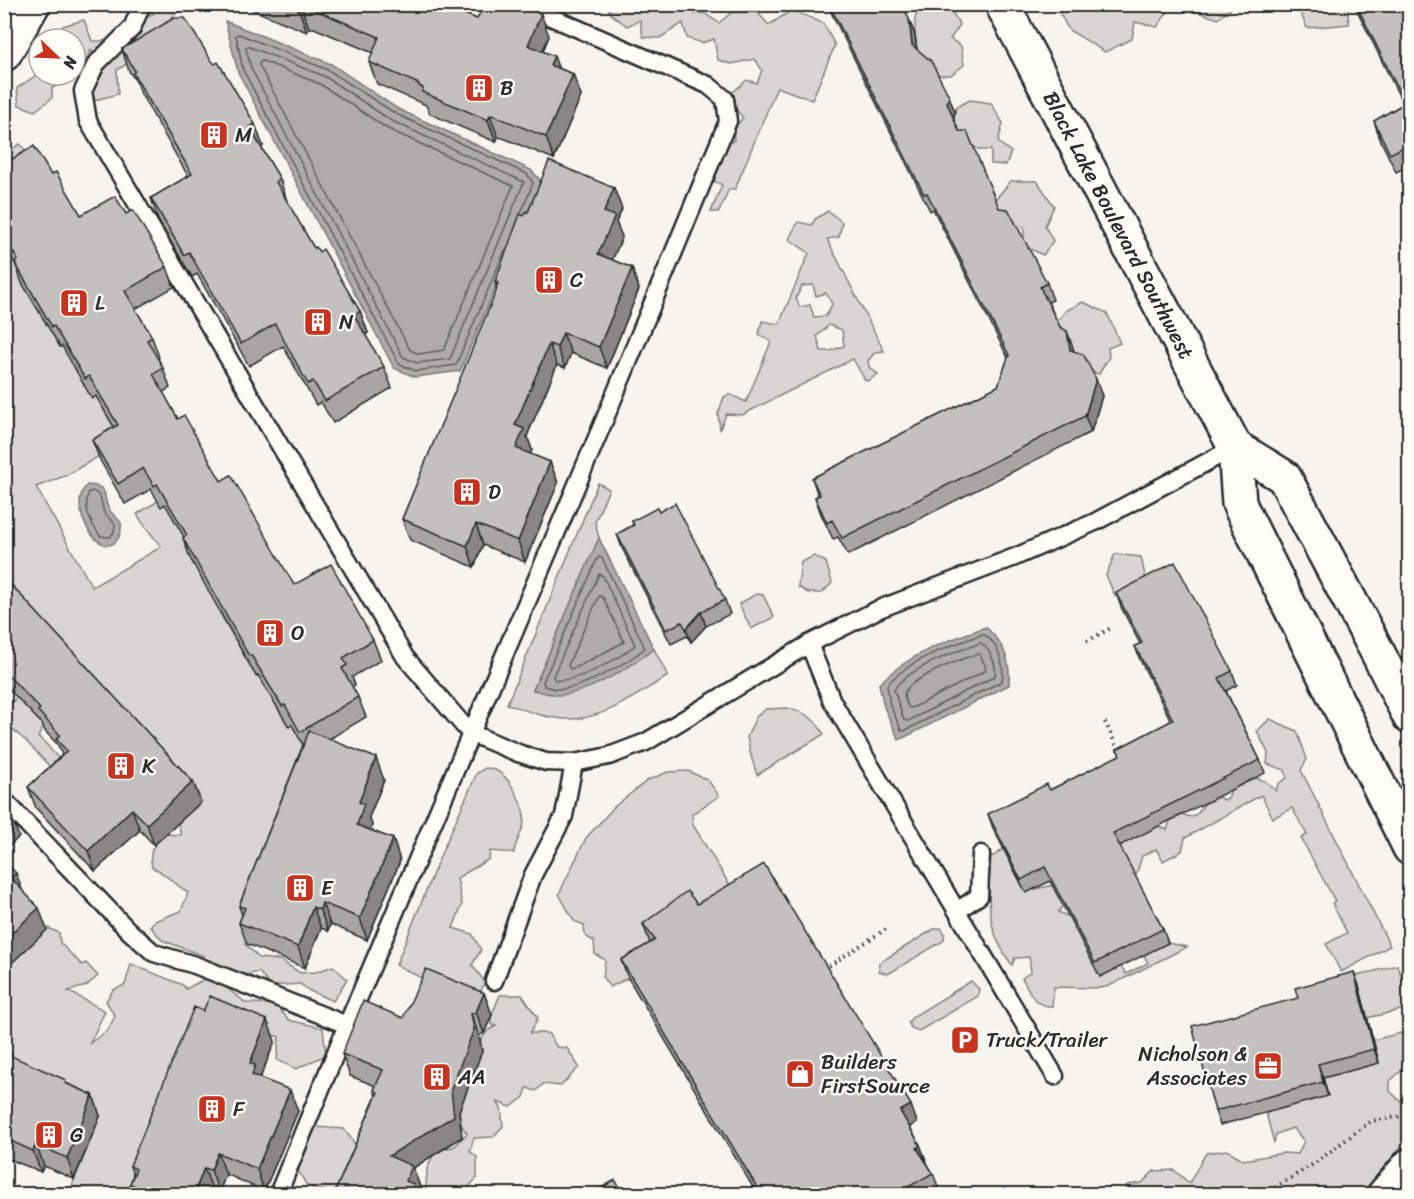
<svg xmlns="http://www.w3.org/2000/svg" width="1414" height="1199" viewBox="0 0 1414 1199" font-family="Sriracha,sans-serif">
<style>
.green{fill:#d7d6d2;stroke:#81807e;stroke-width:1.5;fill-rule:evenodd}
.water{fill:#adaca9;stroke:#797877;stroke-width:1.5}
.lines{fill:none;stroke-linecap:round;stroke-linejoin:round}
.shore{stroke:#5f5f5d;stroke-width:1.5}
.service-casing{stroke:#2b2b2b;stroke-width:21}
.tertiary-casing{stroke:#2b2b2b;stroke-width:38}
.motorway-casing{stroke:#2b2b2b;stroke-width:38}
.path{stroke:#2b2b2b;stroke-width:4;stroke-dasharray:1.5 4.5;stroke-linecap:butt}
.service{stroke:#fdfcf7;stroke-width:16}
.tertiary{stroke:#fdfcf7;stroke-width:33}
.motorway{stroke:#fdfcf7;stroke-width:33}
.wall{fill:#a7a6a3;stroke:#2b2b2b;stroke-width:1.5}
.shaded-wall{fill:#888785;stroke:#2b2b2b;stroke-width:1.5}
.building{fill:#c2c1be;stroke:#2b2b2b;stroke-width:1.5}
.labels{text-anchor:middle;stroke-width:5;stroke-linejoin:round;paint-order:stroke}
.poi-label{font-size:21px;fill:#2b2b2b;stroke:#fdfcf7;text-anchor:start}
.street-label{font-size:21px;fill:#2b2b2b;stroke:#fdfcf7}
</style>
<rect width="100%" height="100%" fill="#f5f4ef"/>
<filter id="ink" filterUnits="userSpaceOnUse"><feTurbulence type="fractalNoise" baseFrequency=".0167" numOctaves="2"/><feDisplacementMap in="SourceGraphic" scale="12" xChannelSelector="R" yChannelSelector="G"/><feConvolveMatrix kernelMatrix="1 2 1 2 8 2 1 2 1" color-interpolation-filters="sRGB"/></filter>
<g filter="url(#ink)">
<g class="green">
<polygon points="148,5 186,5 165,23 160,44 117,70 118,94 95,100 89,84 103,72 91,50 86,60 75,64 75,39 57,39 63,26 84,20 92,41 125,41 129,20 153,14"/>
<polygon points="607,5 689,5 695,14 704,13 719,23 732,12 757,12 769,25 792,10 823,23 835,45 812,100 777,87 735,189 729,189 719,212 711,212 722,185 714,181 707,159 721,148 734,140 733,129 743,118 735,108 733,92 747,80 757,83 762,70 755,59 731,64 718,60 714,39 702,43 687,38 683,23 660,38 643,37 640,20 627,26 611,14"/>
<polygon points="924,5 949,7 960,25 950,39 961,46 964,65 951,75 933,75 918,61 915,44 915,17"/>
<polygon points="1055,5 1173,5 1157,27 1135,22 1132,39 1105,52 1069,30"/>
<polygon points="1177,5 1235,5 1218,19"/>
<polygon points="1297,5 1347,5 1349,24 1307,28"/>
<polygon points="39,56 39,75 68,75 68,81 52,88 52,98 35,111 19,105 17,88 35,76"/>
<polygon points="970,100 991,103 1003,123 998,142 1011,152 1006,165 991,164 991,150 981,150 957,140 953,120 956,107"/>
<polygon points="20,144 29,155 5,188 5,154"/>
<polygon points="1011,181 1037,181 1054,206 1045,226 1053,241 1043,255 1024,246 1024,227 1005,224 995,200"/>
<path d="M828 211 842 222 839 237 827 239 884 351 875 352 868 361 869 367 878 374 868 381 865 380 853 359 742 415 726 414 720 429 718 414 724 397 729 394 746 402 771 342 759 334 762 321 779 324 809 253 789 239 798 222 812 225 815 219ZM813 285 816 296 826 293 832 304 826 316 814 317 810 305 800 307 796 298 802 286ZM829 325 842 330 844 346 830 351H821L817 336Z"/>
<path d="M8 242 60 347 66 343 82 381 92 398 96 396 111 422 158 421 67 475 36 487 92 587 161 547C153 535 144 527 137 514L158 501 161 506 176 498 195 555 225 608 219 612 256 676 263 673 289 726 292 725 333 737 336 754 247 944 244 943 259 958 280 960 300 973 316 972 333 966 347 979 333 1001 310 991 300 984 270 986 259 972 238 976 219 982 246 1003 275 1004 289 1020 323 1028 326 1055 296 1069 277 1060 279 1037 257 1030 142 1194H90L72 1186 100 1117 5 1069V970L48 928 59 933 60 943 82 965 86 963 98 976 86 986 68 991 105 1011 90 1043 108 1030 115 1016 106 1001 113 990 125 985 131 964 183 985 186 989 208 977 204 956 162 940 150 926 155 921 181 911 188 893 158 870 152 868C149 849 151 848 165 834L181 835 178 823 43 715V727L38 737C48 743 51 753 61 760L53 770 26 741 5 723 4 702 9 706 17 697 5 590 4 244Z"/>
<polygon points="1083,302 1107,313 1120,343 1108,348 1109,357 1099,374 1076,367 1056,323 1065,311"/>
<path d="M598 483 609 489 595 522 599 538 533 690 584 689 628 667 654 649 668 676C637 694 603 721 566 719 546 718 527 711 507 704Z"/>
<polygon points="1115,554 1141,557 1147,585 1132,596 1115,596 1106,575"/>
<polygon points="814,556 826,562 832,583 822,593 808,593 798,587 801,562"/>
<polygon points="756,594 763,595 774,617 751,629 739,604"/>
<path d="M787 708C807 713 813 717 824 734L757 775 751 756 747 737 756 717 766 709Z"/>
<path d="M1270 719 1297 731 1307 759 1301 770 1390 946 1341 972 1326 944 1347 933 1332 903 1335 901 1301 838 1307 835 1292 808 1273 818 1261 795 1185 838 1182 851 1163 861 1156 849 1142 856 1135 879 1069 898 1058 912 1070 917 1121 966 1126 974 1148 963 1144 955 1168 943 1187 947 1109 986 1100 988 1054 987 1052 1006C1031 1006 1031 991 1022 978L1031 972 1029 957 1015 958 1012 965C984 927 989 901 990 856H994L1003 849 1026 893 1034 889 1055 885 1122 763 1155 828 1159 826 1167 830 1170 821 1183 815 1192 817 1199 812 1204 804 1218 797 1224 800 1228 798 1231 790 1255 778 1265 781 1276 791 1278 784 1287 778 1285 770 1267 764 1268 753 1257 731Z"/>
<path d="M485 768C489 768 492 768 495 770 509 775 526 807 524 822 523 833 515 841 514 853L490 851 489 859 457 878 462 905 453 928 472 934 481 950 472 965 485 982 474 1005 396 965 441 854 477 773Z"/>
<polygon points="688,771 708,780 719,796 692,814 693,825 739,900 628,978 610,987 603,978 605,960 595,954 594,941 585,936 584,925 574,921 559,894 586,838 615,806 648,780 668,772"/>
<path d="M941 928C945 932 946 936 943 941L888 974 879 971V963L934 929Z"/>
<polygon points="1397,965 1405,985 1409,1008 1367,1018 1358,986 1346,979"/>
<polygon points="971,981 979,989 978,996 919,1031 911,1028 908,1022 914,1016"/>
<path d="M500 995H522L538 1018 530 1033H548L557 1047 567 1048 579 1067 561 1086 543 1084 536 1091 527 1088 524 1097 511 1107 497 1102 501 1108 503 1126 493 1137 474 1138 470 1151 477 1157V1178L462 1194H434L426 1188 427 1169 433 1155 444 1149 455 1146 467 1133C454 1121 461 1100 464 1084L475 1080 471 1073 482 1051 480 1042 487 1031 496 1026 491 1024V1017Z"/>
<polygon points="1409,1031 1409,1072 1402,1070 1390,1081 1390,1091 1400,1101 1409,1093 1409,1136 1377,1178 1358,1194 1124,1194 1127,1185 1142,1183 1154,1171 1174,1170 1189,1183 1206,1153 1227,1150 1244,1160 1283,1153 1298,1154 1304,1141 1293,1128 1276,1134 1274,1143 1266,1113 1327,1096 1323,1078 1379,1063 1373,1040"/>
<polygon points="314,1127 344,1129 358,1148 351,1194 331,1194 329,1192 307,1186 288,1152"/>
</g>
<g class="water">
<polygon points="225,21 331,64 398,109 531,170 541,181 460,371 415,377 394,368 238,72"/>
<path d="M87 485C112 486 101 496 109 509 112 515 118 517 121 523 122 528 121 532 119 537 104 566 64 508 87 485Z"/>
<path d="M599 538 654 649C629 667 592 692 561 695 552 695 541 692 533 690Z"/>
<path d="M986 627C1004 645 1011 660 1009 685L899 740 884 707 879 684C908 654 948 640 986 627Z"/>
</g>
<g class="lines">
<g class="shore">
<polygon points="247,46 324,76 392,121 524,182 450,359 417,363 403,357 251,68 246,49"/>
<polygon points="263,61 320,84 388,129 513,186 444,350 419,354 410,350 259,65 260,62"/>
<polyline points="505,250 456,365 416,371 399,364 243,70 236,35 239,34 328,70 396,114 527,174 533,183 521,213"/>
<path d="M93 491 100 496 104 513 115 524 114 532 110 537 100 536C91 523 82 508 89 492Z"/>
<path d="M598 557 602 558 645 648C627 663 583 689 559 689 554 689 549 687 544 686L543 682Z"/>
<path d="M599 574 603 576 635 645C619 659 576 683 555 680L553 676Z"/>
<polygon points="599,596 603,597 624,642 577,667 570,669 568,665"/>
<path d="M983 634C998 642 1005 665 1002 681L904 731 901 730 890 705 887 685C911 658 950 646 983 634Z"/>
<path d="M981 643C990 649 997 665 995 676L908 721 904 720 894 690C904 670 959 650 981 643Z"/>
<path d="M977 654H980L986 668 985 671 912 708 908 707C906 703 902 694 906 690 915 677 961 659 977 654Z"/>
</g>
<g class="service-casing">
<g id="service">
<polyline points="142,4 132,28 96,64 83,91 88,121 405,657 470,733 518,753 546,762 574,763 609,756 646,742 809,644 879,609 1015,557 1095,522 1235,447"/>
<polyline points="809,644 832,701 1055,1076"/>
<polyline points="4,800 129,931 154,953 195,965 347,1025"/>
<polyline points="957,911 979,896 981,854"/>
<polyline points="494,981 533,875 564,816 574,763"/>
<polyline points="278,1194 347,1025 601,428 728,121 725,99 708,85 521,4"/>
</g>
</g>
<g class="tertiary-casing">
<g id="tertiary">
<path id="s1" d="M1002 4 1235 447 1239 503 1242 510 1410 848"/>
<polyline points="4,54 33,4"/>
<polyline points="1235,447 1284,477 1379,655 1410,717"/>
</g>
</g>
<g class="motorway-casing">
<polyline id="motorway" points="1385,1194 1410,1165"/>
</g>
<g class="path">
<polyline points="1087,641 1111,628"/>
<polyline points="1105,722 1119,751"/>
<polyline points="824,969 886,929"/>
<polyline points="1265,1194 1315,1163 1371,1121 1410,1115"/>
</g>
<use href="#service" class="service"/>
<use href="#tertiary" class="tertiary"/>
<use href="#motorway" class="motorway"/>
</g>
<g class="wall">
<polygon points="440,4 477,19 549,36 543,51 558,68 573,74 581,96 554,159 503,138 498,137 496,142 430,114 426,105 377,84 369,62 373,53 314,28 309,28 307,32 241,5"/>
<polygon points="827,4 902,4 915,35 917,49 955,112 953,118 959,131 999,208 1047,283 1053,300 1048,302 1060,327 1073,348 1074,352 1102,396 1091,432 848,555 838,537 833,539 821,514 815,497 818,496 812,478 998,386 1008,358 933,209 930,211"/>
<polygon points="1354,4 1410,4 1410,165 1396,172 1380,139 1374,121 1403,104"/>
<polygon points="122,49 263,146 261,147 280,179 287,201 314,248 319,252 360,311 368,333 365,334 384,367 392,388 333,423 321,402 316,405 283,346 249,366 197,274 192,277 158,220 151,198 188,176 141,94 137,83 129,71"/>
<polygon points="4,164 51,175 81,215 126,214 167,267 174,287 135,309 152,337 159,357 158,358 163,368 170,388 163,392 178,419 294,585 373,640 381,660 352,677 355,685 352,687 358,697 366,717 329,739 384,780 369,817 372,825 370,830 393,839 400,861 367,940 330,924 328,931 321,928 305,968 247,944 239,923 242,915 239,906 303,745 292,725 289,727 258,675 256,676 190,558 183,538 184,537 165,504 161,507 151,489 125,504 100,460 92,440 114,427 96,396 92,399 62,346 60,347 22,283 15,263 4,245"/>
<polygon points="622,209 616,222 622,237 612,260 632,268 639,289 607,368 571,353 565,368 557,365 527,436 532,450 530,454 550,462 558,483 525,562 483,545 474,567 410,540 402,519 497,290 495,282 524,216 528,212"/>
<polygon points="659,512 725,600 730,614 706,626 691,642 687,636 671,644 622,548 617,534 633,525 632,521"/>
<polygon points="4,577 193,782 201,802 154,845 140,830 95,871 36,808 28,787 62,755 58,745 45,731 42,724 4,684"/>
<polygon points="1116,593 1232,671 1237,685 1226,691 1260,760 1265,773 1119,846 1163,929 1168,943 1100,977 1050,881 1026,893 993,828 988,814 1050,790 1120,755 1117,749 1171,721 1140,660 1135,646 1140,644 1121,607"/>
<polygon points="697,904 917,1122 910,1127 920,1145 927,1163 933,1173 939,1190 932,1194 757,1194 628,978 621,960 650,943 643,924"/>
<polygon points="1354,972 1359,986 1379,1063 1323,1078 1328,1096 1220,1125 1215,1111 1298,998"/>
<polygon points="484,993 492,1015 484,1033 479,1036 482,1051 459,1111 462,1137 413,1168 420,1187 418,1194 334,1194 376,1096 374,1090 376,1086 350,1076 342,1054 403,1018"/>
<polygon points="275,1041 260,1078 298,1111 264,1191 226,1174 219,1192 212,1189 210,1194 134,1194 130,1184 133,1175 130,1166"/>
<polygon points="4,1051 13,1058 68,1084 93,1095 100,1116 74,1179 44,1166 41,1172 4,1157"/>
</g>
<g class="shaded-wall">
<polygon points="301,6 309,28 307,32 299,10"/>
<polygon points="541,14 549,36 536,66 528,45"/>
<polygon points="909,19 915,35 918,61 912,45"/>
<polygon points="554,56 562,78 550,65"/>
<polygon points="573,74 581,96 554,159 546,137"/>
<polygon points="949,96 955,112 953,120 947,103"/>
<polygon points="490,115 498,137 496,142 488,120"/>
<polygon points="255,124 263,146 258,149 250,127"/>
<polygon points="614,188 622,209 616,222 622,237 606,275 598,254 604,212"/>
<polygon points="632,268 639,289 607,368 599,347"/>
<polygon points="360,311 368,333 362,337 354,315"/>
<polygon points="1067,331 1073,348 1076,367 1070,350"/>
<polygon points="563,333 571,353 565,368 557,347"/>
<polygon points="549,344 557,365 527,436 532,450 524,469 516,448 515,425"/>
<polygon points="1096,379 1102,396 1091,432 1085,416"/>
<polygon points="550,462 558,483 525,562 518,541"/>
<polygon points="476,524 483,545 474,567 467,546"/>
<polygon points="701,612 706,626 691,642 686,629"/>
<polygon points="376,758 384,780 369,817 372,825 364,846 357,825 359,802"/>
<polygon points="193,782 201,802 154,845 147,824"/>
<polygon points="132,809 140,830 95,871 88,851"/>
<polygon points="11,815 19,837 4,851 4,821"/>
<polygon points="393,839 400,861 367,940 360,918"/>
<polygon points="16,873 24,895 11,878"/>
<polygon points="322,903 330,924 328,931 320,910"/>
<polygon points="313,907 321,928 305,968 298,947"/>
<polygon points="39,908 47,930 4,970 4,940"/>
<polygon points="1354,972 1359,986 1379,1063 1374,1049"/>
<polygon points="484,993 492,1015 484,1033 476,1012"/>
<polygon points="471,1014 479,1036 482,1051 459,1111 462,1137 413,1168 420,1187 418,1194 409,1194 389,1156 451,1089"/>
<polygon points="267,1020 275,1041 260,1078 252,1075 250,1063"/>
<polygon points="1318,1064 1323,1078 1328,1096 1323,1082"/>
<polygon points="290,1090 298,1111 264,1191 257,1169"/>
<polygon points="93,1095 100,1116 74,1179 67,1158"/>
<polygon points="911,1105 917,1122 907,1129 900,1111"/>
<polygon points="36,1144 44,1166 41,1172 33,1151"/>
<polygon points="920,1145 927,1163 917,1148"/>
<polygon points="218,1153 226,1174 219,1192 211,1170"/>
<polygon points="204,1168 212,1189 210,1194 194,1194"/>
</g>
<g class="building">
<polygon points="285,4 440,4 477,19 484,4 518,4 541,14 528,45 554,56 550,65 573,74 546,137 495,116 490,115 488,120 422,92 423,88 419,86 419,84 369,62 379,37 306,6 301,6 299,10"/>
<polygon points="829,4 902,4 909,19 912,45 931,61 949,96 947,103 959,131 967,131 999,208 1008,209 1047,283 1040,287 1060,327 1067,331 1070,350 1083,354 1096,379 1085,416 842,538 832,520 827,523 815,497 820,495 812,478 998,386 1009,355 927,193 924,194"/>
<polygon points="1356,4 1410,4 1410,154 1405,146 1390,154 1374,121 1405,103"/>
<polygon points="174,18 185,18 211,60 215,64 218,62 229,80 255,124 250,127 252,132 280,179 276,182 314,248 316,247 319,252 323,249 360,311 354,315 384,367 325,401 313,381 308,384 275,324 241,344 189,252 184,255 151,198 192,174 133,73 135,71 122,49"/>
<polygon points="34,146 51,175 56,172 81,215 115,196 126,214 133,210 167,267 125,291 152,337 147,340 163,368 153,374 178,419 184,415 221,481 231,475 294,585 331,564 373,640 343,658 347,665 342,668 358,697 300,732 285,705 282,706 251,655 249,656 183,538 187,535 157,484 154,486 143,468 118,484 92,440 118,425 89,376 85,379 54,326 52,327 15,263 18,260 4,237 4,164"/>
<polygon points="549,161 614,188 604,212 615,216 598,254 632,268 599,347 563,333 557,347 549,344 515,425 524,429 516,448 550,462 518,541 476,524 467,546 402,519 497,289 496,288 498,283 495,282 520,214 524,216 526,211 528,212"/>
<polygon points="675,503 725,600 701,612 686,629 682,622 666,630 617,534 634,525 632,521 657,508 659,512"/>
<polygon points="1175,562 1232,671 1219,678 1260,760 1113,833 1163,929 1095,963 1045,867 1021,880 988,814 1047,784 1050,790 1120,755 1117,749 1173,720 1135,646 1142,643 1116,593"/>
<polygon points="4,577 193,782 147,824 132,809 88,851 28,787 67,751 56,739 60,735 38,711 40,709 4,671"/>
<polygon points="309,731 376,758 359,802 364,804 357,825 393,839 360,918 322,903 320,910 313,907 298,947 239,923 245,908 239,906"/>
<polygon points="4,809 11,815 4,821"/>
<polygon points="4,861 16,873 11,878 39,908 4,940"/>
<polygon points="764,864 911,1105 900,1111 920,1145 917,1148 933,1173 896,1194 761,1194 621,960 655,940 643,924 687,891 697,904"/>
<polygon points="426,969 484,993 476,1012 471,1014 474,1029 451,1089 454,1116 389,1156 412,1166 406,1181 414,1184 409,1194 334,1194 378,1092 374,1090 383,1070 342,1054 363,1001 403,1018"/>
<polygon points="1354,972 1374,1049 1318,1064 1323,1082 1215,1111 1192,1026 1298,998 1295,988"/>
<polygon points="210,996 267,1020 250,1063 255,1065 252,1075 290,1090 257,1169 218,1153 211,1170 204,1168 194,1194 157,1194 130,1184 136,1169 130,1166 194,1007 203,1011"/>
<polygon points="4,1051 12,1054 11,1056 66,1080 65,1083 93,1095 67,1158 36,1144 33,1151 4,1138"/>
<polygon points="615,1180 624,1194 591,1194"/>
<polygon points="286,1186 307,1194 283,1194"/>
</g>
</g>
<defs>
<g id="building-square" transform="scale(1.5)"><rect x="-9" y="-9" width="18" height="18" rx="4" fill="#c8321e" stroke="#fdfcf7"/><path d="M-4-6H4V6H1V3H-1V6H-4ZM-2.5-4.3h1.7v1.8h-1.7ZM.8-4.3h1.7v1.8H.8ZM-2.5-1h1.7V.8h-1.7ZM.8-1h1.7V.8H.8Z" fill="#fff"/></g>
<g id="parking-square" transform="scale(1.5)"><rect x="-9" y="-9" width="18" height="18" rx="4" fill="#c8321e" stroke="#fdfcf7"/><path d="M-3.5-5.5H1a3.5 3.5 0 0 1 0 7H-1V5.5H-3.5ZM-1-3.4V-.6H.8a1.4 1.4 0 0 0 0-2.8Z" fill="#fff"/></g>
<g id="office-square" transform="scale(1.5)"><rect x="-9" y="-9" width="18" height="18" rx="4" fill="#c8321e" stroke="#fdfcf7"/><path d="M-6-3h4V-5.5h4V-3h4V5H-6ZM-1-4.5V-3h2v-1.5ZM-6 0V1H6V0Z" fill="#fff"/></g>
<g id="shop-square" transform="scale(1.5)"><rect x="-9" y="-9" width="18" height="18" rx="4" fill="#c8321e" stroke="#fdfcf7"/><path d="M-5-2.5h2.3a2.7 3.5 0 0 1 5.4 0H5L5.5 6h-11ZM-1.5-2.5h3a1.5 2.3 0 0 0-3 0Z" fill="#fff"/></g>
</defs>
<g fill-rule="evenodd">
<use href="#building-square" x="479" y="88"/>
<use href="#building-square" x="214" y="135"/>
<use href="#building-square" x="549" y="280"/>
<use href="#building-square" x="74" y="303"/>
<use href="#building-square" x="318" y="322"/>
<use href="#building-square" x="467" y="492"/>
<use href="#building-square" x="270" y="633"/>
<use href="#building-square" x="121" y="766"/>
<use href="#building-square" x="300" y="888"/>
<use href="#parking-square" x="965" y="1040"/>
<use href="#office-square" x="1268" y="1066"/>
<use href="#shop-square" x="800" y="1074"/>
<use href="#building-square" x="437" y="1077"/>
<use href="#building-square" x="212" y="1109"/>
<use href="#building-square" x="49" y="1135"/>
</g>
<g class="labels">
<g class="poi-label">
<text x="500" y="95">B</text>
<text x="235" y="142">M</text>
<text x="570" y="287">C</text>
<text x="95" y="310">L</text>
<text x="339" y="329">N</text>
<text x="488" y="499">D</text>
<text x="291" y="640">O</text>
<text x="142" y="773">K</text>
<text x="321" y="895">E</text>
<text x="986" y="1047">Truck/Trailer</text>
<text x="1247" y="1061" text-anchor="end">Nicholson &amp;<tspan x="1247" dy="24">Associates</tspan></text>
<text x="821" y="1069">Builders<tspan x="821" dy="24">FirstSource</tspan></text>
<text x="458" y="1084">AA</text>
<text x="233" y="1116">F</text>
<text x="70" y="1142">G</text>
</g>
<g class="street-label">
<text dy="7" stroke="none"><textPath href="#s1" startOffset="250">Black Lake Boulevard Southwest</textPath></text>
</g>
</g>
<rect width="1414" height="1199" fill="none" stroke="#fdfcf7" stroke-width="24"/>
<rect x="12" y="12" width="1390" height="1175" fill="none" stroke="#2b2b2b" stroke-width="2" filter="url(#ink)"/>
<g transform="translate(57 57) rotate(113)"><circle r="28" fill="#fdfcf7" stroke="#a9a8a5" stroke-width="1.5"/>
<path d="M0-4.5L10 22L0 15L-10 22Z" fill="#c8321e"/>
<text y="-9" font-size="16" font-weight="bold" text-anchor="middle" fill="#2b2b2b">N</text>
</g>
</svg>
